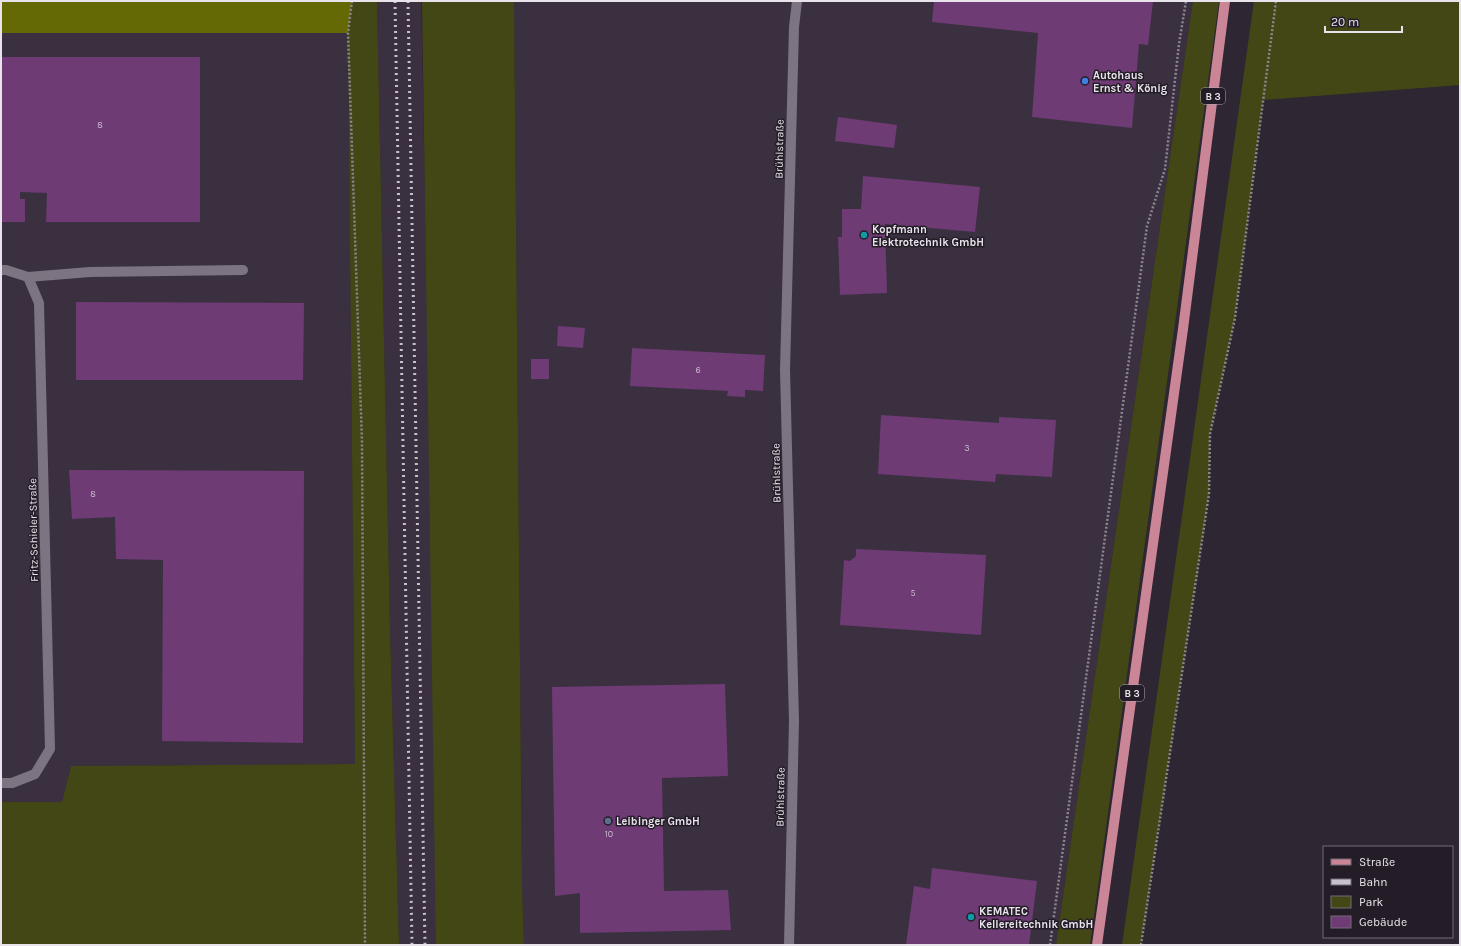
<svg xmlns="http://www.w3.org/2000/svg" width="1461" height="946" viewBox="0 0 1461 946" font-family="Karla,sans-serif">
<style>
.built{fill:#3b3040}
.green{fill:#434715}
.forest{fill:#646906}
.building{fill:#6e3b75}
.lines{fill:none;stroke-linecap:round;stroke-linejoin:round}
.path{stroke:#8d8690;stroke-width:2.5;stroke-dasharray:2 2;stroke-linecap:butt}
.service{stroke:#7d7482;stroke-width:10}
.minor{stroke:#7d7482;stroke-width:10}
.primary{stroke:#ca8596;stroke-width:10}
.rail{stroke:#c6c1ca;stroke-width:3;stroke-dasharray:2 4;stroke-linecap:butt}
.shop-dot{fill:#3f7fe0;stroke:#241d28;stroke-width:1.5}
.culture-dot{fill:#0f9aa8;stroke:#241d28;stroke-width:1.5}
.service-dot{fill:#5c6f8a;stroke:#241d28;stroke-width:1.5}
.labels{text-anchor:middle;stroke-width:3;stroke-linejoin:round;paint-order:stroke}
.number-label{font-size:9px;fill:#cabace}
.shield{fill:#241d28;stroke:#aea8b1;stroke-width:1}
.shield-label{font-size:10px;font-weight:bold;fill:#e9e4ec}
.poi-label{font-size:11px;font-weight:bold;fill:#e9e4ec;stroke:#241d28;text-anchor:start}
.street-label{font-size:11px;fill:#e9e4ec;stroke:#241d28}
</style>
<rect width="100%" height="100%" fill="#2e2632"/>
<g class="built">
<polygon points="377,1 421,1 434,639 437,945 399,945 390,630"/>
<polygon points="514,1 1193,1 1172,144 1056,945 524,945 522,887"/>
<polygon points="1,33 348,33 355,764 71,766 62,802 1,802"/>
</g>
<g class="green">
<polygon points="352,1 377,1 390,630 399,945 1,945 1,802 62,802 71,766 355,764 348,33"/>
<polygon points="422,1 514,1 522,887 524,945 436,945"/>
<polygon points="1193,1 1219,1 1090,945 1056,945 1172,144"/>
<polygon points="1254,1 1460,1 1460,85 1263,100 1235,318 1210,434 1209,494 1141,945 1122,945"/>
</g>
<polygon class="forest" points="1,1 352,1 348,33 1,33"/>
<g class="building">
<polygon points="934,1 1153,1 1148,45 1139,44 1132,128 1032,117 1038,33 932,22"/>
<polygon points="1,57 200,57 200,222 46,222 47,193 20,192 20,199 25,199 25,222 1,222"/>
<polygon points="838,117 897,125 894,148 835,141"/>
<polygon points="863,176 980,187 975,232 885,224 887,293 840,295 838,237 842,237 842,209 861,209"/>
<polygon points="76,302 304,303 303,380 76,380"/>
<polygon points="558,326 585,328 583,348 557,346"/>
<polygon points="632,348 765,355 763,391 745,390 745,397 727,396 728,391 630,386"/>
<rect x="531" y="359" width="18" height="20"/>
<polygon points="881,415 999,423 999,417 1056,420 1052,477 996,474 995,482 878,474"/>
<polygon points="69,470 304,471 303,743 162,741 163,560 116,559 115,517 72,519"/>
<polygon points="856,549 986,555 981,635 840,625 844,560 850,561 856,556"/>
<polygon points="725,684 728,776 662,778 664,891 728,890 731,930 580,933 580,893 555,896 552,687"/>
<polygon points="932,868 1037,881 1029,945 906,945 914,886 930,889"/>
</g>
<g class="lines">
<g class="path">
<polyline points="352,1 348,33 362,442 365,945"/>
<polyline points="1050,945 1147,226 1165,169 1179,44 1186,1"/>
<polyline points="1141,945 1209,494 1210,434 1235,318 1276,1"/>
</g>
<polyline class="service" points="28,277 90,272 243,270"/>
<g class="minor">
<polyline points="1,270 6,270 28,277 39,303 50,749 35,774 12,783 1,783"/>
<polyline points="789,945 794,721 785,370 794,27 797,1"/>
</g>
<polyline class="primary" points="1097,945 1183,329 1225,1"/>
<g class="rail">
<polyline points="395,1 412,945"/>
<polyline points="408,1 425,945"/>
</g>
</g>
<circle class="shop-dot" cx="1085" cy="81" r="4"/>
<g class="culture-dot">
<circle cx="864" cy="235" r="4"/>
<circle cx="971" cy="917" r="4"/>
</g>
<circle class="service-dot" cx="608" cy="821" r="4"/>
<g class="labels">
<g class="number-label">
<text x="100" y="128">8</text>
<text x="698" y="373">6</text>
<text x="967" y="451">3</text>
<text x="93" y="497">8</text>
<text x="913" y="596">5</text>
<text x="609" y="837">10</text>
</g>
<g class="shield">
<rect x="1201" y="88" width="24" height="16" rx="3"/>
<rect x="1120" y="685" width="24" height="16" rx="3"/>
</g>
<g class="shield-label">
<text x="1213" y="100">B 3</text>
<text x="1132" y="697">B 3</text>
</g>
<g class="poi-label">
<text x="1093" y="79">Autohaus<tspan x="1093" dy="13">Ernst &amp; König</tspan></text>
<text x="872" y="233">Kopfmann<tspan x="872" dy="13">Elektrotechnik GmbH</tspan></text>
<text x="616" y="825">Leibinger GmbH</text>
<text x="979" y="915">KEMATEC<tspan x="979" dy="13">Kellereitechnik GmbH</tspan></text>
</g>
<g class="street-label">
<text transform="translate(779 149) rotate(-89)" y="4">Brühlstraße</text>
<text transform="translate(776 473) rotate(-91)" y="4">Brühlstraße</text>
<text transform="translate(33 530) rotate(-91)" y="4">Fritz-Schieler-Straße</text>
<text transform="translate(780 797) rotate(-89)" y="4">Brühlstraße</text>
</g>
</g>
<rect width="1461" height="946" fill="none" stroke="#e9e4ec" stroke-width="4"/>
<rect x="1323" y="846" width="130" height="92" fill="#241d28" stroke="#736d76"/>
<rect x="1331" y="859" width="20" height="6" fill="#ca8596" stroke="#736d76"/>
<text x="1359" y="866" font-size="12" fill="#e9e4ec">Straße</text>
<rect x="1331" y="879" width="20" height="6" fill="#c6c1ca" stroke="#736d76"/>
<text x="1359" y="886" font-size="12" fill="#e9e4ec">Bahn</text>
<rect x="1331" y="896" width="20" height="12" fill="#434715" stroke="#736d76"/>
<text x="1359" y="906" font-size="12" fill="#e9e4ec">Park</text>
<rect x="1331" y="916" width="20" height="12" fill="#6e3b75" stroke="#736d76"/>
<text x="1359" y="926" font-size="12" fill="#e9e4ec">Gebäude</text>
<path d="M1325 26v6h77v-6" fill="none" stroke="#e9e4ec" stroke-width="2"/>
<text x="1331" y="26" font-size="12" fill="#e9e4ec" stroke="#241d28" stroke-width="3" paint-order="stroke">20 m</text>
</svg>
